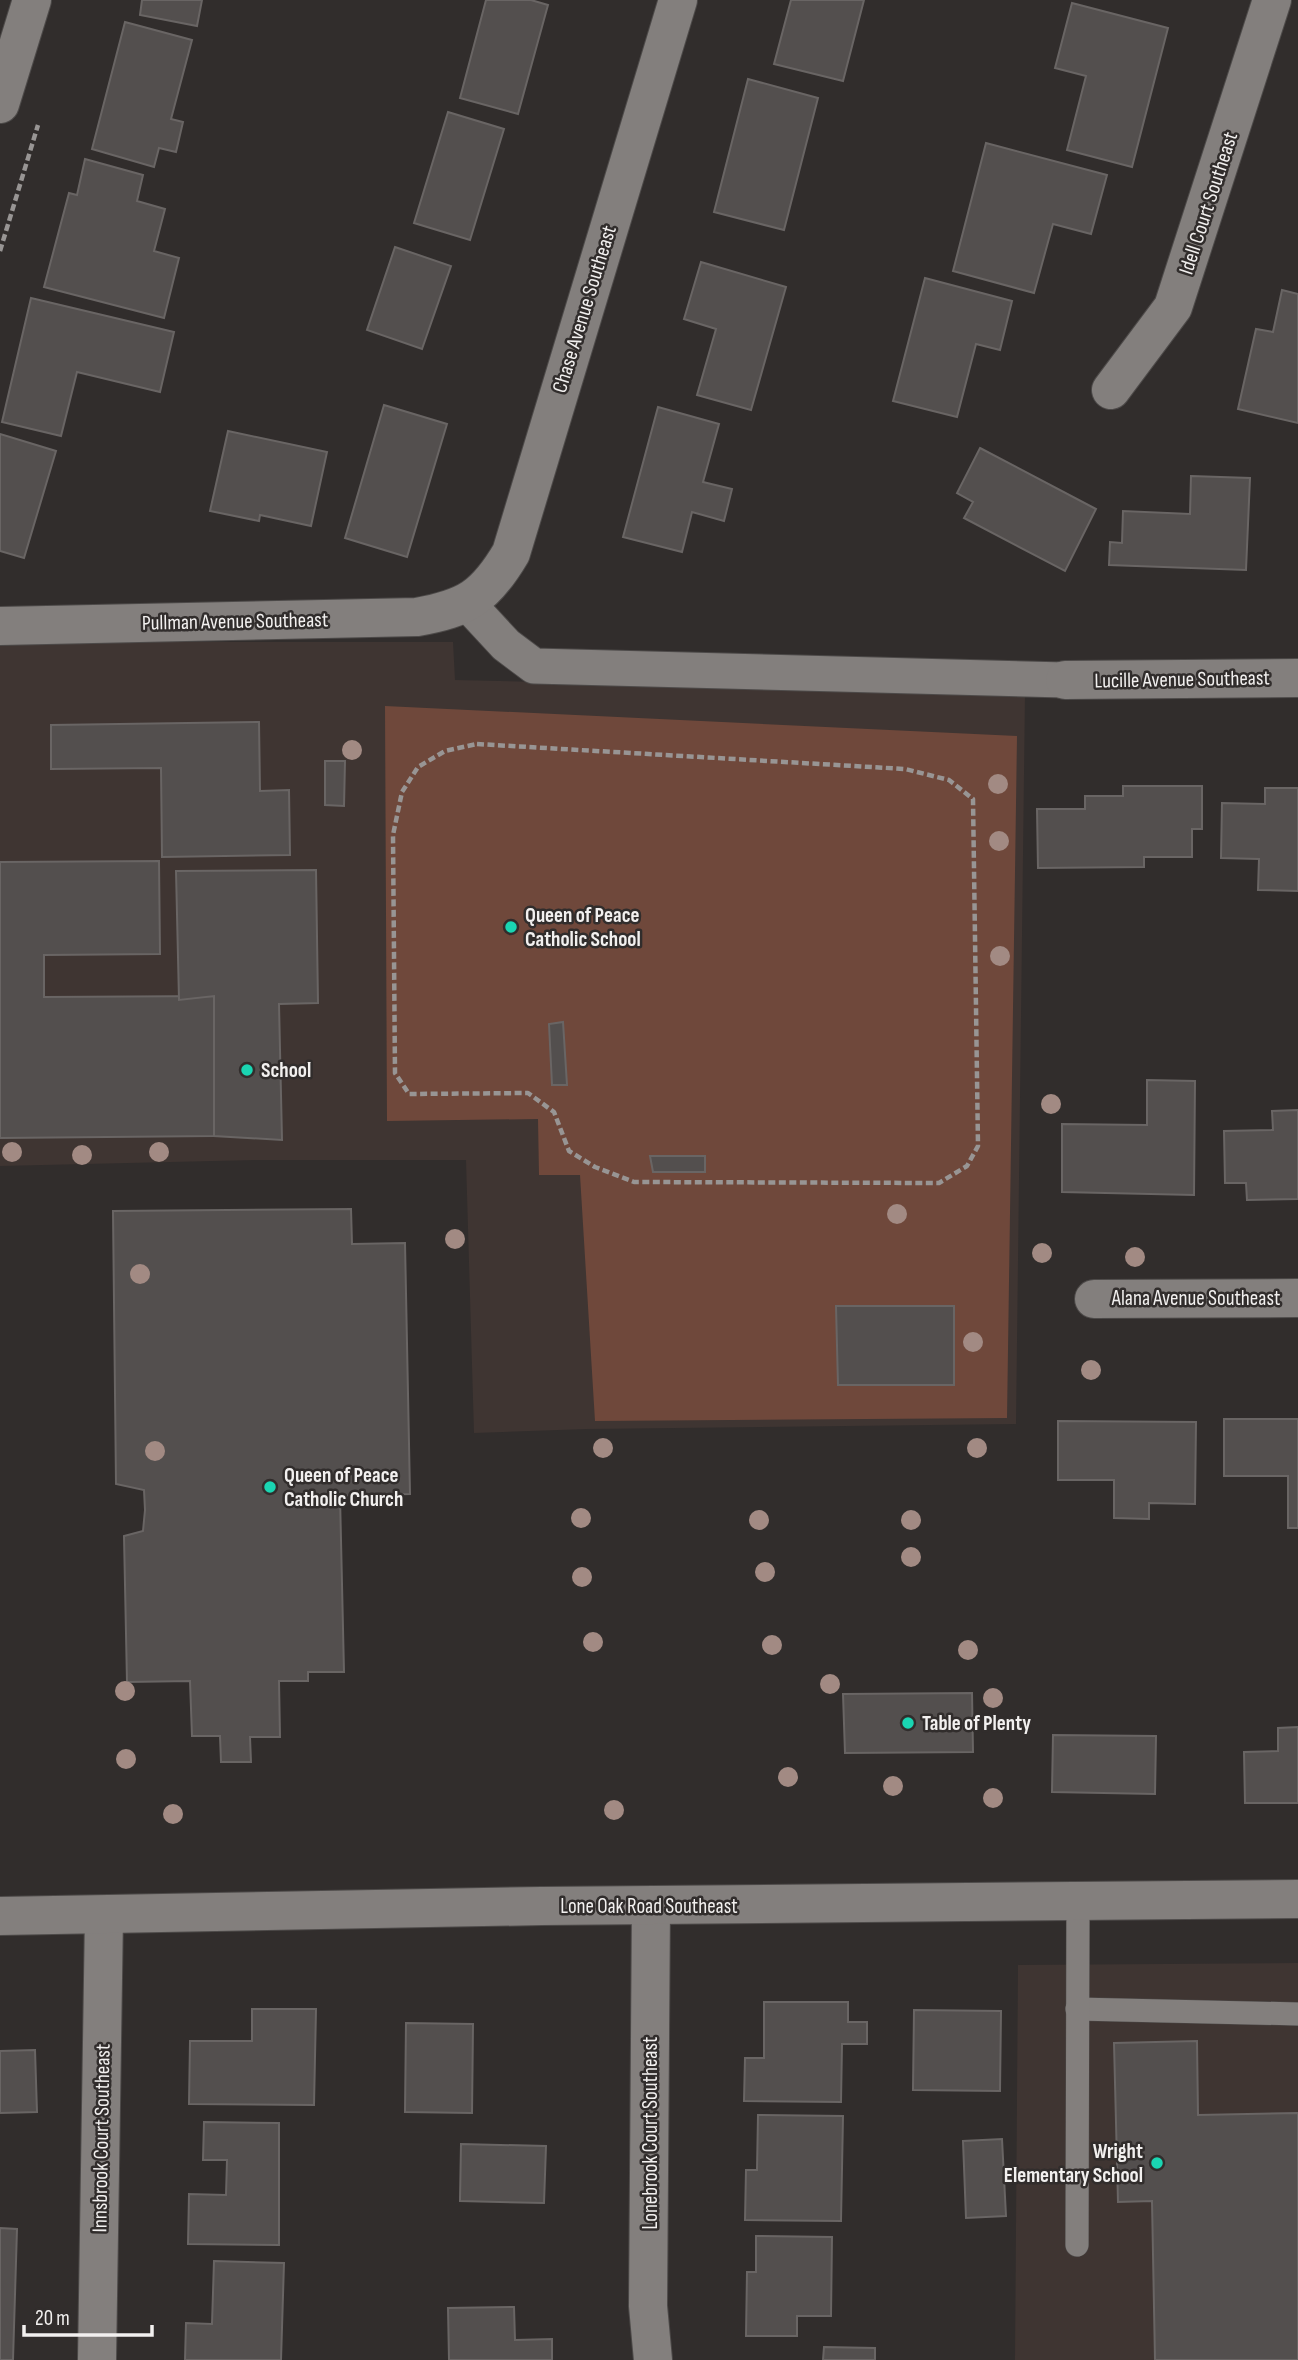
<svg xmlns="http://www.w3.org/2000/svg" width="1298" height="2360" viewBox="0 0 1298 2360" font-family="'Sofia Sans Condensed',sans-serif">
<style>
.built{fill:#3f3532}
.green{fill:#6f483b}
.building{fill:#534f4e;stroke:#696564;stroke-width:2}
.lines{fill:none;stroke-linecap:round;stroke-linejoin:round}
.service-casing{stroke:#4d4a49;stroke-width:24}
.pedestrian-casing{stroke:#4d4a49;stroke-width:37}
.minor-casing{stroke:#4d4a49;stroke-width:40}
.tertiary-casing{stroke:#4d4a49;stroke-width:40}
.path{stroke:#989594;stroke-width:4.5;stroke-dasharray:7 3.5;stroke-linecap:butt}
.service{stroke:#837f7d;stroke-width:23}
.pedestrian{stroke:#837f7d;stroke-width:35}
.minor{stroke:#837f7d;stroke-width:38}
.tertiary{stroke:#837f7d;stroke-width:38}
.tree{fill:#a28a83}
.poi-dot{fill:#1ad5b2;stroke:#312d2c;stroke-width:2.5}
.labels{text-anchor:middle;stroke-width:5;stroke-linejoin:round;paint-order:stroke}
.street-label{font-size:21px;fill:#f2f0ef;stroke:#312d2c}
.poi-label{font-size:21px;font-weight:bold;fill:#f2f0ef;stroke:#312d2c;text-anchor:start}
</style>
<rect width="100%" height="100%" fill="#312d2c"/>
<g class="built">
<polygon points="7,642 453,642 455,680 1025,693 1016,1424 587,1429 474,1433 466,1160 259,1160 0,1166 0,644"/>
<polygon points="1298,1963 1298,2360 1015,2360 1018,1965"/>
</g>
<polygon class="green" points="385,706 1017,736 1007,1418 595,1421 580,1175 539,1175 538,1119 387,1121"/>
<g class="building">
<polygon points="142,0 202,0 197,26 140,15"/>
<polygon points="486,0 531,0 548,5 518,114 460,98"/>
<polygon points="791,0 864,0 843,81 774,64"/>
<polygon points="1072,3 1168,28 1132,167 1067,150 1086,76 1055,68"/>
<polygon points="125,22 192,40 171,119 183,122 176,152 159,148 154,167 92,149"/>
<polygon points="748,79 818,98 784,230 714,212"/>
<polygon points="448,112 504,129 470,240 414,223"/>
<polygon points="986,143 1107,175 1091,234 1053,224 1034,293 953,271"/>
<polygon points="85,159 143,175 137,201 165,209 154,251 179,258 164,318 44,287 69,193 77,195"/>
<polygon points="395,247 451,266 422,349 367,330"/>
<polygon points="701,262 786,287 751,410 697,395 716,329 684,319"/>
<polygon points="925,278 1012,301 1000,350 976,344 957,417 893,401"/>
<polygon points="1282,290 1298,294 1298,423 1238,409 1256,329 1273,332"/>
<polygon points="31,298 174,332 160,392 77,372 61,436 2,422"/>
<polygon points="384,405 447,424 407,557 345,538"/>
<polygon points="658,407 719,424 703,482 732,489 724,521 692,512 682,552 623,537"/>
<polygon points="228,431 327,452 311,526 260,515 259,521 210,511"/>
<polygon points="0,434 56,451 24,558 0,551"/>
<polygon points="980,448 1096,509 1065,571 964,518 973,502 957,493"/>
<polygon points="1191,476 1250,478 1246,570 1109,565 1110,542 1122,543 1123,511 1190,514"/>
<polygon points="259,722 260,791 289,790 290,855 162,857 161,768 51,769 51,725"/>
<polygon points="325,761 345,761 344,806 325,805"/>
<polygon points="1123,786 1202,786 1202,829 1192,829 1192,857 1144,857 1144,867 1038,868 1037,809 1085,809 1085,796 1123,796"/>
<polygon points="1265,788 1298,788 1298,891 1258,890 1259,859 1221,858 1222,803 1265,804"/>
<polygon points="159,861 160,954 44,955 44,997 214,996 214,1136 0,1138 0,862"/>
<polygon points="316,870 318,1003 279,1004 282,1140 214,1136 214,996 179,1000 176,871"/>
<polygon points="563,1022 567,1085 552,1085 549,1024"/>
<polygon points="1147,1080 1195,1081 1194,1195 1062,1192 1062,1124 1147,1125"/>
<polygon points="1298,1110 1298,1199 1247,1200 1246,1183 1225,1183 1224,1131 1273,1130 1272,1111"/>
<polygon points="650,1156 705,1156 705,1172 653,1172"/>
<polygon points="351,1209 352,1244 405,1243 410,1494 340,1496 344,1672 308,1672 308,1681 279,1681 280,1737 250,1737 251,1762 221,1762 220,1736 192,1736 190,1681 127,1682 124,1536 143,1531 145,1510 144,1490 116,1484 113,1211"/>
<polygon points="836,1306 954,1306 954,1385 838,1385"/>
<polygon points="1224,1419 1298,1419 1298,1528 1288,1528 1288,1476 1224,1476"/>
<polygon points="1058,1421 1196,1422 1195,1504 1149,1503 1149,1519 1114,1518 1114,1480 1058,1480"/>
<polygon points="972,1693 973,1752 845,1753 843,1694"/>
<polygon points="1298,1727 1298,1803 1245,1803 1244,1752 1278,1751 1278,1728"/>
<polygon points="1053,1735 1156,1736 1155,1794 1052,1792"/>
<polygon points="764,2002 848,2002 848,2022 867,2022 867,2044 842,2044 841,2102 744,2101 745,2058 764,2058"/>
<polygon points="252,2009 316,2009 314,2105 189,2104 190,2041 252,2041"/>
<polygon points="914,2010 1001,2011 1000,2091 913,2090"/>
<polygon points="406,2023 473,2024 472,2113 405,2112"/>
<polygon points="1197,2041 1198,2115 1298,2113 1298,2360 1155,2360 1152,2201 1118,2202 1114,2043"/>
<polygon points="35,2050 37,2112 0,2113 0,2051"/>
<polygon points="758,2115 843,2116 841,2221 745,2220 746,2170 757,2170"/>
<polygon points="204,2122 279,2123 279,2245 188,2244 189,2194 226,2195 227,2160 203,2160"/>
<polygon points="1002,2139 1006,2216 966,2218 963,2141"/>
<polygon points="461,2144 546,2146 544,2203 460,2201"/>
<polygon points="0,2228 17,2229 13,2360 0,2360"/>
<polygon points="756,2236 832,2237 831,2316 797,2316 797,2336 746,2336 747,2272 756,2272"/>
<polygon points="214,2261 284,2263 281,2360 185,2360 186,2323 212,2324"/>
<polygon points="514,2307 515,2340 552,2339 552,2360 449,2360 448,2308"/>
<polygon points="824,2347 875,2348 875,2360 823,2360"/>
</g>
<g class="lines">
<g class="service-casing">
<g id="service">
<polyline points="1077,2009 1298,2014"/>
<polyline points="1077,2245 1078,1901"/>
</g>
</g>
<g class="pedestrian-casing">
<polyline id="pedestrian" points="468,604 506,645 534,666 1065,680"/>
</g>
<g class="minor-casing">
<g id="minor">
<polyline points="0,104 32,0"/>
<polyline points="1111,390 1173,307 1272,0"/>
<path d="M0 626 417 617C467 608 485 597 511 553L678 0"/>
<polyline points="1065,680 1298,678"/>
<polyline points="1094,1299 1298,1298"/>
<polyline points="651,1906 648,2306 653,2360"/>
<polyline points="97,2360 104,1915"/>
</g>
</g>
<g class="tertiary-casing">
<polyline id="tertiary" points="0,1916 542,1906 1298,1899"/>
</g>
<g class="path">
<polyline points="0,251 38,125"/>
<polygon points="477,744 905,769 949,780 973,799 978,1146 967,1166 939,1183 634,1182 595,1167 569,1151 554,1112 528,1093 409,1094 395,1073 393,835 402,792 418,767 445,751"/>
</g>
<use href="#service" class="service"/>
<use href="#pedestrian" class="pedestrian"/>
<use href="#minor" class="minor"/>
<use href="#tertiary" class="tertiary"/>
</g>
<g class="tree">
<circle cx="352" cy="750" r="10"/>
<circle cx="998" cy="784" r="10"/>
<circle cx="999" cy="841" r="10"/>
<circle cx="1000" cy="956" r="10"/>
<circle cx="1051" cy="1104" r="10"/>
<circle cx="12" cy="1152" r="10"/>
<circle cx="159" cy="1152" r="10"/>
<circle cx="82" cy="1155" r="10"/>
<circle cx="897" cy="1214" r="10"/>
<circle cx="455" cy="1239" r="10"/>
<circle cx="1042" cy="1253" r="10"/>
<circle cx="1135" cy="1257" r="10"/>
<circle cx="140" cy="1274" r="10"/>
<circle cx="973" cy="1342" r="10"/>
<circle cx="1091" cy="1370" r="10"/>
<circle cx="603" cy="1448" r="10"/>
<circle cx="977" cy="1448" r="10"/>
<circle cx="155" cy="1451" r="10"/>
<circle cx="581" cy="1518" r="10"/>
<circle cx="759" cy="1520" r="10"/>
<circle cx="911" cy="1520" r="10"/>
<circle cx="911" cy="1557" r="10"/>
<circle cx="765" cy="1572" r="10"/>
<circle cx="582" cy="1577" r="10"/>
<circle cx="593" cy="1642" r="10"/>
<circle cx="772" cy="1645" r="10"/>
<circle cx="968" cy="1650" r="10"/>
<circle cx="830" cy="1684" r="10"/>
<circle cx="125" cy="1691" r="10"/>
<circle cx="993" cy="1698" r="10"/>
<circle cx="126" cy="1759" r="10"/>
<circle cx="788" cy="1777" r="10"/>
<circle cx="893" cy="1786" r="10"/>
<circle cx="993" cy="1798" r="10"/>
<circle cx="614" cy="1810" r="10"/>
<circle cx="173" cy="1814" r="10"/>
</g>
<g class="poi-dot">
<circle cx="511" cy="927" r="7"/>
<circle cx="247" cy="1070" r="7"/>
<circle cx="270" cy="1487" r="7"/>
<circle cx="908" cy="1723" r="7"/>
<circle cx="1157" cy="2163" r="7"/>
</g>
<g class="labels">
<g class="street-label">
<text transform="translate(1208 203) rotate(-72)" y="7">Idell Court Southeast</text>
<text transform="translate(584 309) rotate(-73)" y="7">Chase Avenue Southeast</text>
<text transform="translate(235 621) rotate(-1)" y="7">Pullman Avenue Southeast</text>
<text transform="translate(1182 679) rotate(-1)" y="7">Lucille Avenue Southeast</text>
<text x="1196" y="1305">Alana Avenue Southeast</text>
<text x="649" y="1913">Lone Oak Road Southeast</text>
<text transform="translate(650 2133) rotate(-90)" y="7">Lonebrook Court Southeast</text>
<text transform="translate(101 2138) rotate(-89)" y="7">Innsbrook Court Southeast</text>
</g>
<g class="poi-label">
<text x="525" y="922">Queen of Peace<tspan x="525" dy="24">Catholic School</tspan></text>
<text x="261" y="1077">School</text>
<text x="284" y="1482">Queen of Peace<tspan x="284" dy="24">Catholic Church</tspan></text>
<text x="922" y="1730">Table of Plenty</text>
<text x="1143" y="2158" text-anchor="end">Wright<tspan x="1143" dy="24">Elementary School</tspan></text>
</g>
</g>
<path d="M24 2325v10h128v-10" fill="none" stroke="#f2f0ef" stroke-width="3.5"/>
<text x="35" y="2325" font-size="21" fill="#f2f0ef" stroke="#312d2c" stroke-width="5" paint-order="stroke">20 m</text>
</svg>
